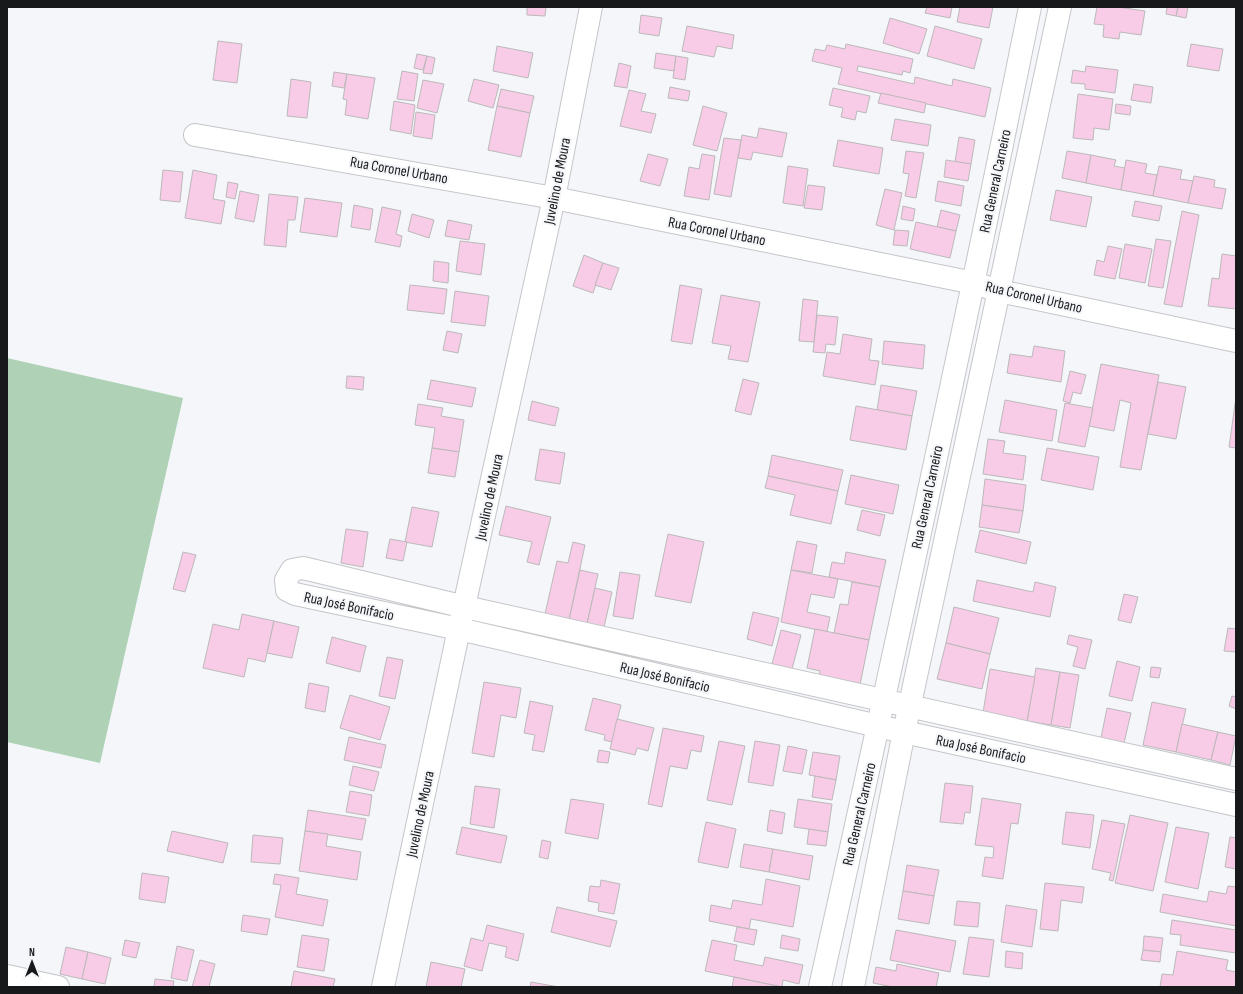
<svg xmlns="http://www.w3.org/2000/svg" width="1243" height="994" viewBox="0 0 1243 994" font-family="'Sofia Sans Condensed',sans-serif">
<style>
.green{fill:#afd2b7}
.building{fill:#f8cbe6;stroke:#bcb9bb}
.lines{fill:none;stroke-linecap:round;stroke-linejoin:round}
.street-casing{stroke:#c4c6c9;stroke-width:24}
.street{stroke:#fff;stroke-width:22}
.labels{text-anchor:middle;stroke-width:4;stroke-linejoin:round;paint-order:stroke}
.street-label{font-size:15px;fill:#18191a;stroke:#f4f6f9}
</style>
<rect width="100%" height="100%" fill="#f4f6f9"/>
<polygon class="green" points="7,358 183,398 100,763 7,742"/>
<g class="building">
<polygon points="527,7 546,7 545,16 527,15"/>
<polygon points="927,7 952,7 950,18 925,13"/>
<polygon points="960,7 993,7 989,28 957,22"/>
<polygon points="1097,7 1118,7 1145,11 1141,35 1120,32 1119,39 1103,37 1104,25 1094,24"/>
<polygon points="1167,7 1178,7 1176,16 1166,14"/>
<polygon points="1178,7 1188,7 1186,18 1176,16"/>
<polygon points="641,15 662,18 659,36 639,33"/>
<polygon points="890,18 927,29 919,54 883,43"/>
<polygon points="687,26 734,35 732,49 717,46 714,57 682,51"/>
<polygon points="935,26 982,39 974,69 927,56"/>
<polygon points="218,41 242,44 237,83 213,80"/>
<polygon points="846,44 913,59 910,73 903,71 902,75 858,66 857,71 914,84 915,77 952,86 953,79 991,88 985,117 838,84 842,68 812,61 815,49 825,51 827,45 845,49"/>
<polygon points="1191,44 1223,49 1219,71 1187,66"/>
<polygon points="497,46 533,53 528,78 493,71"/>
<polygon points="656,53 676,56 674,71 654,68"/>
<polygon points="417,54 427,56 423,70 414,68"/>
<polygon points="427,56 435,58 432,74 423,73"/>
<polygon points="676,56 688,58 685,80 673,78"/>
<polygon points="619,63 631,66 627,88 614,86"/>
<polygon points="1086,66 1118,70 1115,93 1085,89 1085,84 1071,83 1073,70 1085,72"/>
<polygon points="402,71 418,74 414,101 397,99"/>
<polygon points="334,72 347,74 344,88 332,86"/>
<polygon points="347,74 375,78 368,119 345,115 347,100 343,99"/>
<polygon points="291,79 311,82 307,118 287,116"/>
<polygon points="474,79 499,85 493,108 468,101"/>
<polygon points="423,80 444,84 437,113 417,108"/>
<polygon points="1134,84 1153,87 1151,103 1131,100"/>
<polygon points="670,87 690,91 688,101 668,98"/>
<polygon points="833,88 870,96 866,113 857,111 855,120 841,117 843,108 829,105"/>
<polygon points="501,89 534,96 530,113 497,106"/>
<polygon points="629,90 646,94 641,111 656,114 651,133 620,126"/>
<polygon points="881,93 926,103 924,113 878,103"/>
<polygon points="1078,94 1113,99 1109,130 1094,128 1093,140 1073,138"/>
<polygon points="394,101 415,105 411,134 390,130"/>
<polygon points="1116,104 1131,106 1130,115 1115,113"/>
<polygon points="497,106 530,113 521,157 488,150"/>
<polygon points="703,106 727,113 717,151 693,145"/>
<polygon points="416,112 435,115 432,139 413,136"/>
<polygon points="895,119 931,125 928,146 891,140"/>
<polygon points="759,128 787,133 782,157 753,152 751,160 738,158 742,135 757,138"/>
<polygon points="959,137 975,140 971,164 955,162"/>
<polygon points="724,138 741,140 731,197 714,194"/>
<polygon points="838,140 883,148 879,174 833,166"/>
<polygon points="906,151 924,153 916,198 905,196 909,174 903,173"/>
<polygon points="1067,151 1091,155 1086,183 1062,178"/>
<polygon points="648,154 668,159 660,186 640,181"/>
<polygon points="702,154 715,156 709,200 684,196 689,167 699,169"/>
<polygon points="1091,155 1116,160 1114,166 1125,168 1121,190 1086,183"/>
<polygon points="946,160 971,164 968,181 944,177"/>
<polygon points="1126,160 1147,164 1145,173 1157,175 1153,196 1121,190"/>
<polygon points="788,166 808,169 803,206 783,203"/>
<polygon points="1159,166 1182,170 1180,179 1193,181 1188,203 1153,196"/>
<polygon points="163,170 183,172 180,202 160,200"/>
<polygon points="193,170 217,175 213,199 225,201 221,224 185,218"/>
<polygon points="1194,176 1215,180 1214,187 1226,189 1222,209 1188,203"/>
<polygon points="938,181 964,186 961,206 935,201"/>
<polygon points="228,182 238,184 235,199 226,197"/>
<polygon points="808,185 825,187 822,210 804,208"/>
<polygon points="885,189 902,193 894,230 876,225"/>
<polygon points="1056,190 1092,197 1086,227 1050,220"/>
<polygon points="240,191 259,195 254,222 235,218"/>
<polygon points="269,194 298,197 295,220 288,220 286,247 264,245"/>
<polygon points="305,198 342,203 337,237 300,232"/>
<polygon points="1135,201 1162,206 1159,221 1132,216"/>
<polygon points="354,205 373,209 370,230 351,227"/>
<polygon points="903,206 915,209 913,221 901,219"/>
<polygon points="382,207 401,211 396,234 402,236 400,247 375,242"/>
<polygon points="941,210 960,215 956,231 937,227"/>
<polygon points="1182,211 1199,215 1182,307 1164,304"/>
<polygon points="412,214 434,220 429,238 408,231"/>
<polygon points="448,220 472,225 469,240 445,236"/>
<polygon points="916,222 956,231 950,258 910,249"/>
<polygon points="895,230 909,231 907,246 893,245"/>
<polygon points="1156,239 1171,241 1163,288 1148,286"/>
<polygon points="460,241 485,244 481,275 456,271"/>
<polygon points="1125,244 1152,249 1145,283 1119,278"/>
<polygon points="1108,246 1122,249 1115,279 1094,275 1097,260 1104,262"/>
<polygon points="1222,254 1236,256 1236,309 1208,306 1212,278 1219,279"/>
<polygon points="584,255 603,263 593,293 573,286"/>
<polygon points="434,261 449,263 448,283 433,281"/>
<polygon points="603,263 619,268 611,290 595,285"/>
<polygon points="410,285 447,289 444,314 407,310"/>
<polygon points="680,285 702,289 692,344 671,341"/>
<polygon points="455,291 489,296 485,326 451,322"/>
<polygon points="721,295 760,302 748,362 728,359 731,346 712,343"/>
<polygon points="803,299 818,301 814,342 799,341"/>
<polygon points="817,315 838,317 835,345 826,344 825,353 813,352"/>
<polygon points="447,331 462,334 458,353 443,350"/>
<polygon points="843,334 872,339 869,360 879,361 875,385 823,376 827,352 840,354"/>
<polygon points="884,341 925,345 923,369 882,364"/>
<polygon points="1034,346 1065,351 1061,382 1007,373 1010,354 1032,357"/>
<polygon points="1101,364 1159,375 1141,470 1120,467 1131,403 1120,400 1114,431 1089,426"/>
<polygon points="1070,371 1086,375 1081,394 1073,392 1070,403 1063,401"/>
<polygon points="347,376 364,377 363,390 346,388"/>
<polygon points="743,379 759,383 751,415 735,411"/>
<polygon points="431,380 476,388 472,407 427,399"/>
<polygon points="1158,382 1186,387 1176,439 1148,434"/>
<polygon points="881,385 917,391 912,416 877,410"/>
<polygon points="1236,397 1236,448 1229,447"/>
<polygon points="1005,400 1057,410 1052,441 999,432"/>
<polygon points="532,401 559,408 555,426 528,420"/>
<polygon points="1065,403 1093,408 1085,447 1058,442"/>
<polygon points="418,404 443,408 441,416 464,420 459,452 432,448 435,428 415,425"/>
<polygon points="856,406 912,416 906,450 850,440"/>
<polygon points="988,439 1005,441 1003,453 1026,456 1023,480 983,474"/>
<polygon points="432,448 459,452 455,477 428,473"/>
<polygon points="1047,448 1099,457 1093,490 1041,480"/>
<polygon points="540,449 565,453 560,484 535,480"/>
<polygon points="772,455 843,470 838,491 768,476"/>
<polygon points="851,475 899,485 893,514 845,504"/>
<polygon points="768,476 838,491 831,524 790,515 795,495 765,488"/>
<polygon points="985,479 1026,485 1023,511 982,505"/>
<polygon points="982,505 1023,511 1019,533 979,527"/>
<polygon points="506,506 551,517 539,565 527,562 532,542 499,535"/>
<polygon points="412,507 439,512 432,547 405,542"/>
<polygon points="862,510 885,515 880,536 857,530"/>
<polygon points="346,529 368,532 363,567 341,563"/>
<polygon points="980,530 1031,542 1026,564 975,552"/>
<polygon points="668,534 704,542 691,603 655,596"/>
<polygon points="390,539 407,542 403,561 386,558"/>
<polygon points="797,541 817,545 812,573 791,570"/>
<polygon points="573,542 585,545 569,620 545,614 557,561 568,563"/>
<polygon points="183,552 196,555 185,592 173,589"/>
<polygon points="846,552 886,560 880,587 829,577 832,562 844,564"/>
<polygon points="580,570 598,574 587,624 569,620"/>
<polygon points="791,570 838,579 834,598 811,594 807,612 830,617 827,632 781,622"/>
<polygon points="620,572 640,575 633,619 613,616"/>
<polygon points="977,580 1033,592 1035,582 1056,587 1050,617 973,601"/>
<polygon points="852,582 880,587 869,640 834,633 840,604 848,605"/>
<polygon points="595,588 612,592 604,627 587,624"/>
<polygon points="1124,594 1138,597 1131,623 1118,620"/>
<polygon points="954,607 999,618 990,654 946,643"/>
<polygon points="753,612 779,618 772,646 747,639"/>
<polygon points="242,614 274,621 265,662 248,658 244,677 203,668 213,624 239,630"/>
<polygon points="274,621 299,627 292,658 267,653"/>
<polygon points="1228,628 1236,629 1236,652 1224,651"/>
<polygon points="815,629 869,640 860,685 819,677 820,671 807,668"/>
<polygon points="781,630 801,635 792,669 772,664"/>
<polygon points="1069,635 1092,640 1085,669 1073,666 1078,647 1067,644"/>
<polygon points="332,637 366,646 360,672 326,663"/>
<polygon points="946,643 990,654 982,689 937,679"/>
<polygon points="387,657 403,660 395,699 379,696"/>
<polygon points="1117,661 1140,667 1132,701 1109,696"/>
<polygon points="1151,667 1161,668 1159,678 1150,677"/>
<polygon points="1036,668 1060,672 1051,725 1027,721"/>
<polygon points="990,669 1035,677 1027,721 983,713"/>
<polygon points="1060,672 1079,675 1070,728 1051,725"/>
<polygon points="484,682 521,688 516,718 501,715 494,757 472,753"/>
<polygon points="309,683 329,687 325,712 305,708"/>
<polygon points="350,695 390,707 380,740 340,728"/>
<polygon points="1232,696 1236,697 1236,709 1229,706"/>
<polygon points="593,698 621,705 612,742 604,740 605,735 585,730"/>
<polygon points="530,701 553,706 544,752 532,750 535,735 524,733"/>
<polygon points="1152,702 1186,709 1176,752 1143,745"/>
<polygon points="1107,708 1131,713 1124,743 1101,738"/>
<polygon points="617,719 654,728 648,751 637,748 635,755 610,749"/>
<polygon points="1182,724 1218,732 1211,760 1176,752"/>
<polygon points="663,728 704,736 701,752 691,750 687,769 670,766 662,807 648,804"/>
<polygon points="1218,732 1236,736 1230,765 1211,760"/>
<polygon points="349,737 386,745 381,768 344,760"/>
<polygon points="719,741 745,746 732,805 707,800"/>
<polygon points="755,741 780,745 773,786 748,782"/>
<polygon points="788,746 807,750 802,774 783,771"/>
<polygon points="599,750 610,752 608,763 597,762"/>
<polygon points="813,752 840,756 836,780 809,775"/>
<polygon points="353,766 379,772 374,791 349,785"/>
<polygon points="815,776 836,780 832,800 812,797"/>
<polygon points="945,783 973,786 970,813 965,812 963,824 940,822"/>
<polygon points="475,786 500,789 494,828 470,824"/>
<polygon points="350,791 372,795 369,816 346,812"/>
<polygon points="982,798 1021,804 1018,824 1011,823 1003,879 982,876 985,857 993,858 994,847 975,845"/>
<polygon points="571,799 604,804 598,839 565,833"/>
<polygon points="798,799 832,804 828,832 794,827"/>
<polygon points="308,810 366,819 362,840 305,831"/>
<polygon points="770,810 785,813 782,834 767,831"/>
<polygon points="1066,812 1094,815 1090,848 1062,844"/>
<polygon points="1130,815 1168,823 1153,891 1115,883"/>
<polygon points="1102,820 1125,824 1113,881 1109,880 1111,873 1092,869"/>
<polygon points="706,822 736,829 728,868 698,862"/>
<polygon points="462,827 507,836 501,863 456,854"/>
<polygon points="1176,827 1209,833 1198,889 1165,882"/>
<polygon points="809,829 828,832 826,846 807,844"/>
<polygon points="172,831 228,843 223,863 167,851"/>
<polygon points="305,831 328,834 326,846 361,852 357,880 299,871"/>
<polygon points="253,835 283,838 280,864 251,862"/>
<polygon points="1230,837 1236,838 1236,869 1225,867"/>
<polygon points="542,840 551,842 548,859 539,857"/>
<polygon points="744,844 773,849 769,872 740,867"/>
<polygon points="773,849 813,856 809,880 769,872"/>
<polygon points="907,865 939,870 934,896 903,891"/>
<polygon points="142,873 169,877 165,903 139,899"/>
<polygon points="275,874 299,878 296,894 328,900 323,926 275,917 281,885 273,884"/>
<polygon points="766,879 800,886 793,927 751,919 749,929 709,921 711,905 731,909 733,900 762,905"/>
<polygon points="601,880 620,884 614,914 598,911 599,903 588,901 590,886 600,887"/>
<polygon points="1045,883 1084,887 1082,903 1061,900 1058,931 1040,929"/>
<polygon points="1228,886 1236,887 1236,926 1160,912 1163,894 1207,902 1209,891 1226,894"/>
<polygon points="903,891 934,896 929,924 898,919"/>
<polygon points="957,901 980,903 978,927 954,925"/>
<polygon points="1006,905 1037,910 1032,947 1001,942"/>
<polygon points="557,907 617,921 610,947 551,932"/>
<polygon points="243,915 270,919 267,935 241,931"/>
<polygon points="1172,920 1236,930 1236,953 1180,945 1181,935 1170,934"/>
<polygon points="487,925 524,934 518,961 505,957 507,947 489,943 482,971 464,966 471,938 483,941"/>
<polygon points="737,927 757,930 754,945 734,941"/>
<polygon points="896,930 956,941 950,972 890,960"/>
<polygon points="302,935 329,939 324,971 297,967"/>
<polygon points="782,935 800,939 798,951 780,948"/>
<polygon points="1144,936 1163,938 1161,952 1143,950"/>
<polygon points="969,937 994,940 989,977 963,974"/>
<polygon points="125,940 140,943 136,958 122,955"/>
<polygon points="712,940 737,945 734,960 763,966 765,957 803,965 799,984 783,980 782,987 705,971"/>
<polygon points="177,946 194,950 187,981 171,978"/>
<polygon points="66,947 88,952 82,979 60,974"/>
<polygon points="1143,950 1161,952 1160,962 1141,960"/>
<polygon points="1006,951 1023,953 1022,969 1005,967"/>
<polygon points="1177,951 1228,960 1226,970 1236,972 1236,987 1160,987 1162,974 1173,975"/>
<polygon points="88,952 111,958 105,984 82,979"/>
<polygon points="200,960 215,964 209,987 192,987"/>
<polygon points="431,962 465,969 461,987 426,987"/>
<polygon points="897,964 939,973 936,987 893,987 873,983 876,967 896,971"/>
<polygon points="294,971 335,979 333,987 291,987"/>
<polygon points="734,977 782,987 732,987"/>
<polygon points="155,979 174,981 173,987 154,987"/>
<polygon points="531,982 559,987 530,987"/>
</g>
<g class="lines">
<g class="street-casing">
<g id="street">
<polyline points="195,135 554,198 974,283 999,291 1236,341"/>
<polyline points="1236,779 465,607 303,568 292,570 286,580 287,590 295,594 459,629 904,732 1236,805"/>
<polyline points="7,976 58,987"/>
<polyline points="383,987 459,629 554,198 591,7"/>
<path d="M820 987C893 661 964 334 1030 7"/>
<polyline points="853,987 904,732 1060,7"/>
</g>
</g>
<use href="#street" class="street"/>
</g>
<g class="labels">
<g class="street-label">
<text transform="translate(399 170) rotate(10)" y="5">Rua Coronel Urbano</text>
<text transform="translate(557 181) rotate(-79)" y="5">Juvelino de Moura</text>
<text transform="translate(995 181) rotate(-78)" y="5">Rua General Carneiro</text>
<text transform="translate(717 231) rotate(11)" y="5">Rua Coronel Urbano</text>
<text transform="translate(1034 297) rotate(13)" y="5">Rua Coronel Urbano</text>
<text transform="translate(489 497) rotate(-78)" y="5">Juvelino de Moura</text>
<text transform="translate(927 497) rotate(-78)" y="5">Rua General Carneiro</text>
<text transform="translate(349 606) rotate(12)" y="5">Rua José Bonifacio</text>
<text transform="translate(665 677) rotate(13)" y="5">Rua José Bonifacio</text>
<text transform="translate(981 749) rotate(12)" y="5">Rua José Bonifacio</text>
<text transform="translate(420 814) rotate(-78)" y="5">Juvelino de Moura</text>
<text transform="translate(859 814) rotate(-77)" y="5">Rua General Carneiro</text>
</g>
</g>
<rect width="1243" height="994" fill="none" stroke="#18191a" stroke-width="16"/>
<g transform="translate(32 962)" stroke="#f4f6f9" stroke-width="3" paint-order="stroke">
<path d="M0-3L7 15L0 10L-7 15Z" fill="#18191a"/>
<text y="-6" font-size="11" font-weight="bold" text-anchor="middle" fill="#18191a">N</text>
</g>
</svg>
